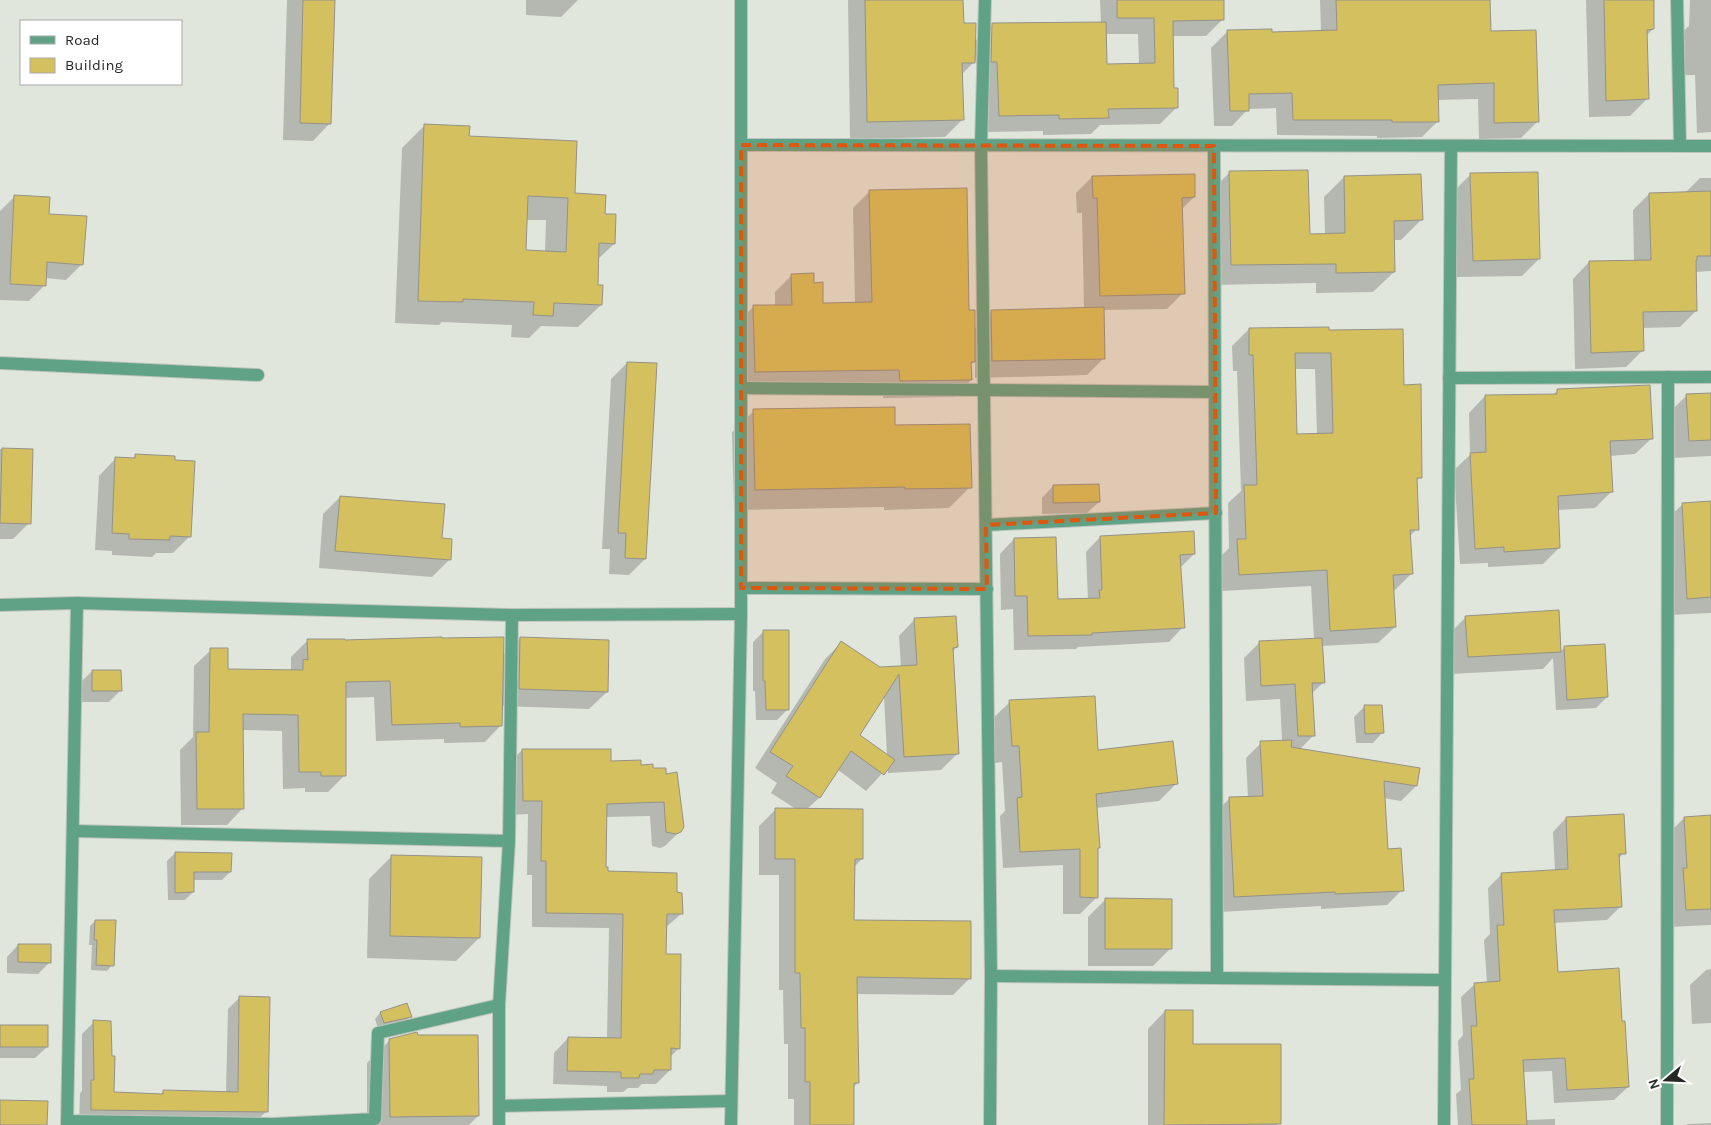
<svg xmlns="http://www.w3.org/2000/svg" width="1711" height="1125" viewBox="0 0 1711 1125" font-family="Karla,sans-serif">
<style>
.shadow{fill:#0003;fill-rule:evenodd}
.building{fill:#d5c05f;stroke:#949289;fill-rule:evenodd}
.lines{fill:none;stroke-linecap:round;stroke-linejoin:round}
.minor-casing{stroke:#bfc4bc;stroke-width:14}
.minor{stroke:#60a285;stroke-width:12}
.marked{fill:#de570d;fill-opacity:0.2;stroke:#de570d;stroke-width:4;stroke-dasharray:10 6;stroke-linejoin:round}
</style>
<rect width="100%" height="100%" fill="#e1e6dd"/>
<g class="shadow">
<polygon points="287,0 333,0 330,123 313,141 283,140"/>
<polygon points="526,0 578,0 561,17 526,15"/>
<path d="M848 0H962V24L974 42 993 24 1101 23 1100 0H1222L1223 19 1206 36H1172L1173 90 1177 107 1160 124 1100 125 1091 134 1043 135V131L983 132 981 78H976V60L962 74 963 119 945 137 850 139ZM1105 34H1138L1139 64 1106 65Z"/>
<polygon points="1320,0 1489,0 1489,32 1537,122 1521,138 1479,139 1478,99 1437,100 1438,121 1422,137 1377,138 1377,136 1277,135 1276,108 1248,109 1232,126 1214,126 1211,48 1227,32 1321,32"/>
<polygon points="1586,0 1652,0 1653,29 1646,36 1647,99 1630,116 1589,117"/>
<polygon points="1690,0 1711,0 1711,132 1697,133 1695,75 1683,75 1683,31 1689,26"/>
<path d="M425 125 468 138 574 195 604 215 614 244 597 260 596 286 601 305 578 327 541 326 529 338 511 337 512 325 442 322 439 325 395 323 402 148ZM526 220H546L545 252H525Z"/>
<polygon points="1230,172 1309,235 1325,235 1324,197 1344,177 1422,219 1401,240 1393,240 1394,272 1373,292 1316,293 1316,283 1212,285 1209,193"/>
<polygon points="1471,174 1539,259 1522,276 1456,277 1453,192"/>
<polygon points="1092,177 1194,197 1181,210 1183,293 1167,309 1103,310 1104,358 1087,375 975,378 975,361 970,365 971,380 954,397 883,398 883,386 738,389 736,324 753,307 775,306 775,292 792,275 813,284 822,304 855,303 853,208 870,191 968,311 974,329 992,311 1084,309 1082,213 1077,213 1076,193"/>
<polygon points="1700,178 1711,178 1711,271 1695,272 1696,311 1680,327 1642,328 1642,351 1626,367 1575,369 1573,279 1589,262 1634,261 1633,210 1649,194 1685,193"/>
<polygon points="15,196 48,215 82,264 66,280 45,278 45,285 29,301 0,300 0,211"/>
<path d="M1249 329 1328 332 1403 386 1421 477 1416 481 1417 529 1409 537 1412 573 1395 590H1393L1395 627 1378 643 1322 646 1324 682 1311 694 1314 735 1299 750 1416 786 1401 801 1383 798 1386 850 1402 890 1387 905 1321 909V906L1220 912 1214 814 1229 799 1248 798 1246 758 1261 743 1282 741 1280 699 1246 701 1244 658 1259 643 1314 640 1311 586 1222 591 1220 557 1229 548 1228 503 1241 491 1237 371H1233L1232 346ZM1294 369H1315L1317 435H1295Z"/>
<polygon points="627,363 645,559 629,575 609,574 610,549 602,549 611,379"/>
<polygon points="1558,390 1652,438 1635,454 1609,456 1611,492 1595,508 1557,510 1559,548 1543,564 1488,567 1488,563 1460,564 1454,470 1470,455 1469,413 1485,396 1553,395"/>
<polygon points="1711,394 1711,456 1673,458 1670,412 1687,395"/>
<polygon points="754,411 894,426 970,487 949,508 884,510 884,507 734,510 732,432"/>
<polygon points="0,449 32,450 29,523 13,539 0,539"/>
<polygon points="136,455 190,536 173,553 156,553 152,557 112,555 112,551 95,550 99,476 116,458 132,459"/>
<polygon points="1053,486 1099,502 1087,513 1042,514 1042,498"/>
<polygon points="340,497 441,539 449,560 432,577 319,568 323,514"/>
<polygon points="1711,502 1711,613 1670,615 1665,521 1683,504"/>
<polygon points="1100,537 1194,554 1180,568 1183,627 1169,642 1078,647 1076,649 1014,650 1013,609 1001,610 1000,554 1014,539 1057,601 1088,600 1086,552"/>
<polygon points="1558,612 1560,652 1565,647 1607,697 1596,708 1556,710 1553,658 1543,669 1451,674 1449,634 1466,617"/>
<path d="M915 619 957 647 952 652 958 753 941 770 888 773V767L866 791 837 769 819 798 807 809 862 859 854 867 853 921 970 978 953 995 856 994 858 1082 853 1088V1125H794V1099H788V1044H784L783 990H779V875H759V826L776 809H796L771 793 777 783 755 768 825 659 841 643 880 668 901 667 899 636ZM884 696 887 756 858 735Z"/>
<polygon points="764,631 787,710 777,720 756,720 755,691 753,691 753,642"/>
<polygon points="520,638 607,692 589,709 501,706 501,725 485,742 444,743 444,739 376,741 374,697 344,698 345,775 328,792 305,792 305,788 283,789 282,731 242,730 243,808 227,825 181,825 180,750 193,737 194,666 211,650 227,670 291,671 291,657 308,640 502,657"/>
<polygon points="92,671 121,690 109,702 81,702 81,682"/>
<polygon points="1010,702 1097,752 1176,784 1159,801 1096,808 1097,897 1080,914 1063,914 1063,865 1003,868 1000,816 1005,811 1002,762 995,763 992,719"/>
<polygon points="1364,707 1382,733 1373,743 1356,743 1354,717"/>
<polygon points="522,750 640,766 652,770 680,831 665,846 660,848 652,846 650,816 605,817 605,869 607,872 675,893 681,914 665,928 665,955 679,1048 670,1057 670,1070 656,1084 642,1084 638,1088 628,1088 623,1092 607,1092 607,1086 553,1084 554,1053 568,1038 607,1039 609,928 532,927 532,875 527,875 528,814 509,815 508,764"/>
<polygon points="1711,817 1711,925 1669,927 1667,835 1684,818"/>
<polygon points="1566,818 1624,853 1618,859 1621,906 1607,920 1554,923 1556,973 1621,1022 1628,1087 1614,1100 1554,1103 1552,1071 1523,1072 1526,1120 1555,1119 1555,1125 1458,1125 1456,1094 1461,1090 1458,1041 1463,1035 1461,997 1475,984 1487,983 1484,940 1490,934 1488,888 1502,874 1555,871 1553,832"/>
<polygon points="175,853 230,872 222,880 193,880 193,892 185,900 168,900 167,861"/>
<polygon points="392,856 479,938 456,961 367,958 369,879"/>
<polygon points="1105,900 1170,949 1153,966 1088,966 1088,917"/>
<polygon points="95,921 112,965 107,971 91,970 92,945 89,945 90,926"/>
<polygon points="18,945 50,962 38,974 7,973 7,957"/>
<polygon points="1711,969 1711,1023 1692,1024 1690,985 1706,970"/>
<polygon points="240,997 267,1111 254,1123 79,1125 80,1093 82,1091 82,1034 94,1022 113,1093 160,1095 163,1092 226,1093 228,1009"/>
<polygon points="406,1004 410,1017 405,1022 378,1028 375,1019 380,1013"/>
<polygon points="1165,1011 1191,1045 1279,1123 1277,1125 1148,1125 1148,1029"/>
<polygon points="0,1026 47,1047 35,1058 0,1058"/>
<polygon points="390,1040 478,1116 469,1125 367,1125 367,1063"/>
<polygon points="1711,1123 1711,1125 1687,1125 1687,1124"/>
</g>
<g class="building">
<polygon points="303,0 335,0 331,124 300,123"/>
<polygon points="865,0 963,0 964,23 976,23 975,63 962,63 964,120 867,122"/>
<polygon points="1117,0 1224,0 1224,20 1173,21 1174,88 1178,88 1178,108 1108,109 1109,118 1059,119 1059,115 999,116 997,62 991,62 992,23 1106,22 1107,64 1155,63 1154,18 1117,18"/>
<polygon points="1336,0 1490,0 1491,31 1536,30 1539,122 1494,123 1494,83 1438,85 1439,122 1392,122 1392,120 1293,120 1292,93 1249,94 1249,111 1230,111 1227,30 1272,29 1272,32 1337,30"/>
<polygon points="1604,0 1654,0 1654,29 1647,30 1649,99 1606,101"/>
<path d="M424 124 470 126 469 136 577 141 575 193 606 195 605 214H616L615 244 599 243 598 285H603L602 305 554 303 553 316 533 315 534 302 463 299V302L418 301ZM528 196 568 198 566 252 526 250Z"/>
<polygon points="1308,170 1310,234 1345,233 1344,176 1421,174 1423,220 1394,221 1395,272 1336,273 1336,264 1231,265 1229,171"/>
<polygon points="1538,172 1540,259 1473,261 1470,173"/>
<polygon points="1195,174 1195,197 1182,198 1185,294 1100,296 1097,198 1093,198 1092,176"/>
<polygon points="967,188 969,310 975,310 975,362 971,362 972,380 900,381 899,370 755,372 753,305 792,305 791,274 814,273 814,283 823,282 823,303 872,302 869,190"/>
<polygon points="1711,191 1711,256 1697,256 1697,260 1696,260 1697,311 1643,312 1644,351 1591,353 1589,261 1651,260 1649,193"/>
<polygon points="14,195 50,197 49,214 87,216 83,265 47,262 46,286 10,284"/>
<polygon points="1104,307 1105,359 992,361 991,310"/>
<path d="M1329 327V330L1403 329 1404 385 1421 384 1422 478H1417L1419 530H1410L1413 574 1393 575 1396 627 1330 631 1327 570 1239 575 1237 539H1246L1244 485H1257L1253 355H1249V328ZM1295 353H1331L1333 433 1297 434Z"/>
<polygon points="627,362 657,363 646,559 625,558 626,533 618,533"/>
<polygon points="1650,385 1653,439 1610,441 1613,492 1558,496 1560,548 1504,552 1504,547 1475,549 1470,453 1486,452 1485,395 1557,394 1557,389"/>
<polygon points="1711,393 1711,440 1689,441 1686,394"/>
<polygon points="895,407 895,425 970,424 972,488 905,489 905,487 755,490 753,409"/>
<polygon points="2,448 33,449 31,524 0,523"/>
<polygon points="135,454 175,456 175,460 195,461 191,537 170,536 170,540 129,539 129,534 112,533 115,457 135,458"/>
<polygon points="1099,484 1100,502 1053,503 1053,485"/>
<polygon points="340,496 445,504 442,538 452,539 451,560 335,551"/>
<polygon points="1711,501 1711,597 1687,599 1682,503"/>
<polygon points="1194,531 1195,554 1180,555 1185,628 1092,633 1092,635 1028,636 1027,596 1015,596 1014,538 1056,537 1058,599 1100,598 1099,590 1102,590 1100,536"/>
<polygon points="1559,610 1561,652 1468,657 1465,616"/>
<polygon points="956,616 958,647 953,648 959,754 904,757 899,674 860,735 895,760 884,775 851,751 820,798 786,776 793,766 770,752 841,641 880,667 917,665 914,618"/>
<polygon points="763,630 789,630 789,710 766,710 765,681 763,681"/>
<polygon points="442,637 442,638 504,637 502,726 460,727 460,723 392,725 390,681 346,682 346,776 321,776 321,772 299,772 298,715 243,714 244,809 197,809 196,732 209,732 210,648 228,648 228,669 303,670 303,659 308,660 307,639 345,639 345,640"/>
<polygon points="520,637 609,640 608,692 519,689"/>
<polygon points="1322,638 1325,683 1312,683 1315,736 1298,736 1295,684 1261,686 1259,641"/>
<polygon points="1605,644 1608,697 1567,700 1564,646"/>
<polygon points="92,670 121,670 122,691 92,691"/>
<polygon points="1095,696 1098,750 1173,741 1178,784 1096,794 1100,848 1098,848 1098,898 1080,897 1080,849 1020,852 1017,798 1022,797 1019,746 1012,746 1009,700"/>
<polygon points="1364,705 1382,705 1384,733 1365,734"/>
<polygon points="1292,740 1291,747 1420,768 1417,786 1384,781 1388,849 1401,848 1404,891 1335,894 1335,892 1234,897 1229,797 1263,796 1260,741"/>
<polygon points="522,749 611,749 611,761 641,760 641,765 653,764 653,768 666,768 666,774 677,772 684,827 681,832 676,834 666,832 664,802 607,804 606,867 608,867 608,871 677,873 677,892 682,893 683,914 667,914 666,954 681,954 680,1049 671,1048 671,1070 654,1070 653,1074 640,1074 639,1078 621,1078 621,1072 567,1071 568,1037 621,1038 623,914 546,913 546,861 541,861 542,801 523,801"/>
<polygon points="775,808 863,809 863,859 855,859 854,920 971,921 971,979 857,977 859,1083 854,1083 854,1125 810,1125 810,1082 805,1082 805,1028 801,1028 800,973 795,973 795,859 775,859"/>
<polygon points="1624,814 1626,854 1619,854 1622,907 1554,910 1558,972 1619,968 1622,1021 1625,1021 1629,1087 1567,1090 1565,1058 1523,1060 1527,1125 1472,1125 1469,1079 1474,1079 1471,1026 1477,1026 1474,983 1500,981 1497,925 1504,925 1501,873 1568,869 1566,817"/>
<polygon points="1711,815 1711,909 1686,910 1683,868 1687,868 1684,817"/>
<polygon points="175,852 232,853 231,872 194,872 194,892 175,893"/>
<polygon points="391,855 482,857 480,938 390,936"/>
<polygon points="1105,898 1172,899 1172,949 1105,949"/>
<polygon points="95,920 116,920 114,966 96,965 97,940 94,940"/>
<polygon points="18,944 51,944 51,963 18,962"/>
<polygon points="239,996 270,997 268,1112 91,1110 91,1080 94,1080 93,1020 111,1021 112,1056 115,1056 114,1092 163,1094 163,1090 238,1092"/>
<polygon points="407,1003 412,1017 384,1023 380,1012"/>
<polygon points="1165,1010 1193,1010 1193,1044 1281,1044 1281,1124 1164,1125"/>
<rect x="0" y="1025" width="48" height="22"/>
<polygon points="417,1032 418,1035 478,1035 479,1116 390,1117 389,1039"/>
<polygon points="0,1100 48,1101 47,1125 0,1125"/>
</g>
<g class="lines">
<g class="minor-casing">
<g id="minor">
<polyline points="985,0 981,145 991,976 990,1125"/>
<polyline points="1677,0 1680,146"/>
<polyline points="741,145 1711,146"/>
<polyline points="1214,146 1217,978"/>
<polyline points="0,363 258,375"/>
<polyline points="1449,378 1711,377"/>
<polyline points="741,388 1215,392"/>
<polyline points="986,525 1216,513"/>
<polyline points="741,588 987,589"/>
<polyline points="0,605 77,603 512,615 741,614"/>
<polyline points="73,831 509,841"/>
<polyline points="991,976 1445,980"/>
<polyline points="500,1106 730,1101"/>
<polyline points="67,1121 273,1124 375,1119 378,1033 499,1005"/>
<polyline points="67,1125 77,603"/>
<polyline points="499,1125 499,1005 509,841 512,615"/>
<polyline points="731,1125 741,614 741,0"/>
<polyline points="1444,1125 1451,146"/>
<polyline points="1667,1125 1668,377"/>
</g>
</g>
<use href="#minor" class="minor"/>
</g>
<path class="marked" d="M741 145 1214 146 1216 513 986 525 987 589 741 588Z"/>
<rect x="20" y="20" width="162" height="65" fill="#ffffff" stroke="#a8a9a8"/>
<rect x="30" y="36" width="25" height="8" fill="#60a285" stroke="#a8a9a8"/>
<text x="65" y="45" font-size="15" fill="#262825">Road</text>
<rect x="30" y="58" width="25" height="15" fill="#d5c05f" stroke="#a8a9a8"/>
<text x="65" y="70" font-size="15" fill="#262825">Building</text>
<g transform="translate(1666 1080) rotate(251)" stroke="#ffffff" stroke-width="4" paint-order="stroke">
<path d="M0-4L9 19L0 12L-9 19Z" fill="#262825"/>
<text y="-8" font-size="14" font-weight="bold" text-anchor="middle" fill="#262825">N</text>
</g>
</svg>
